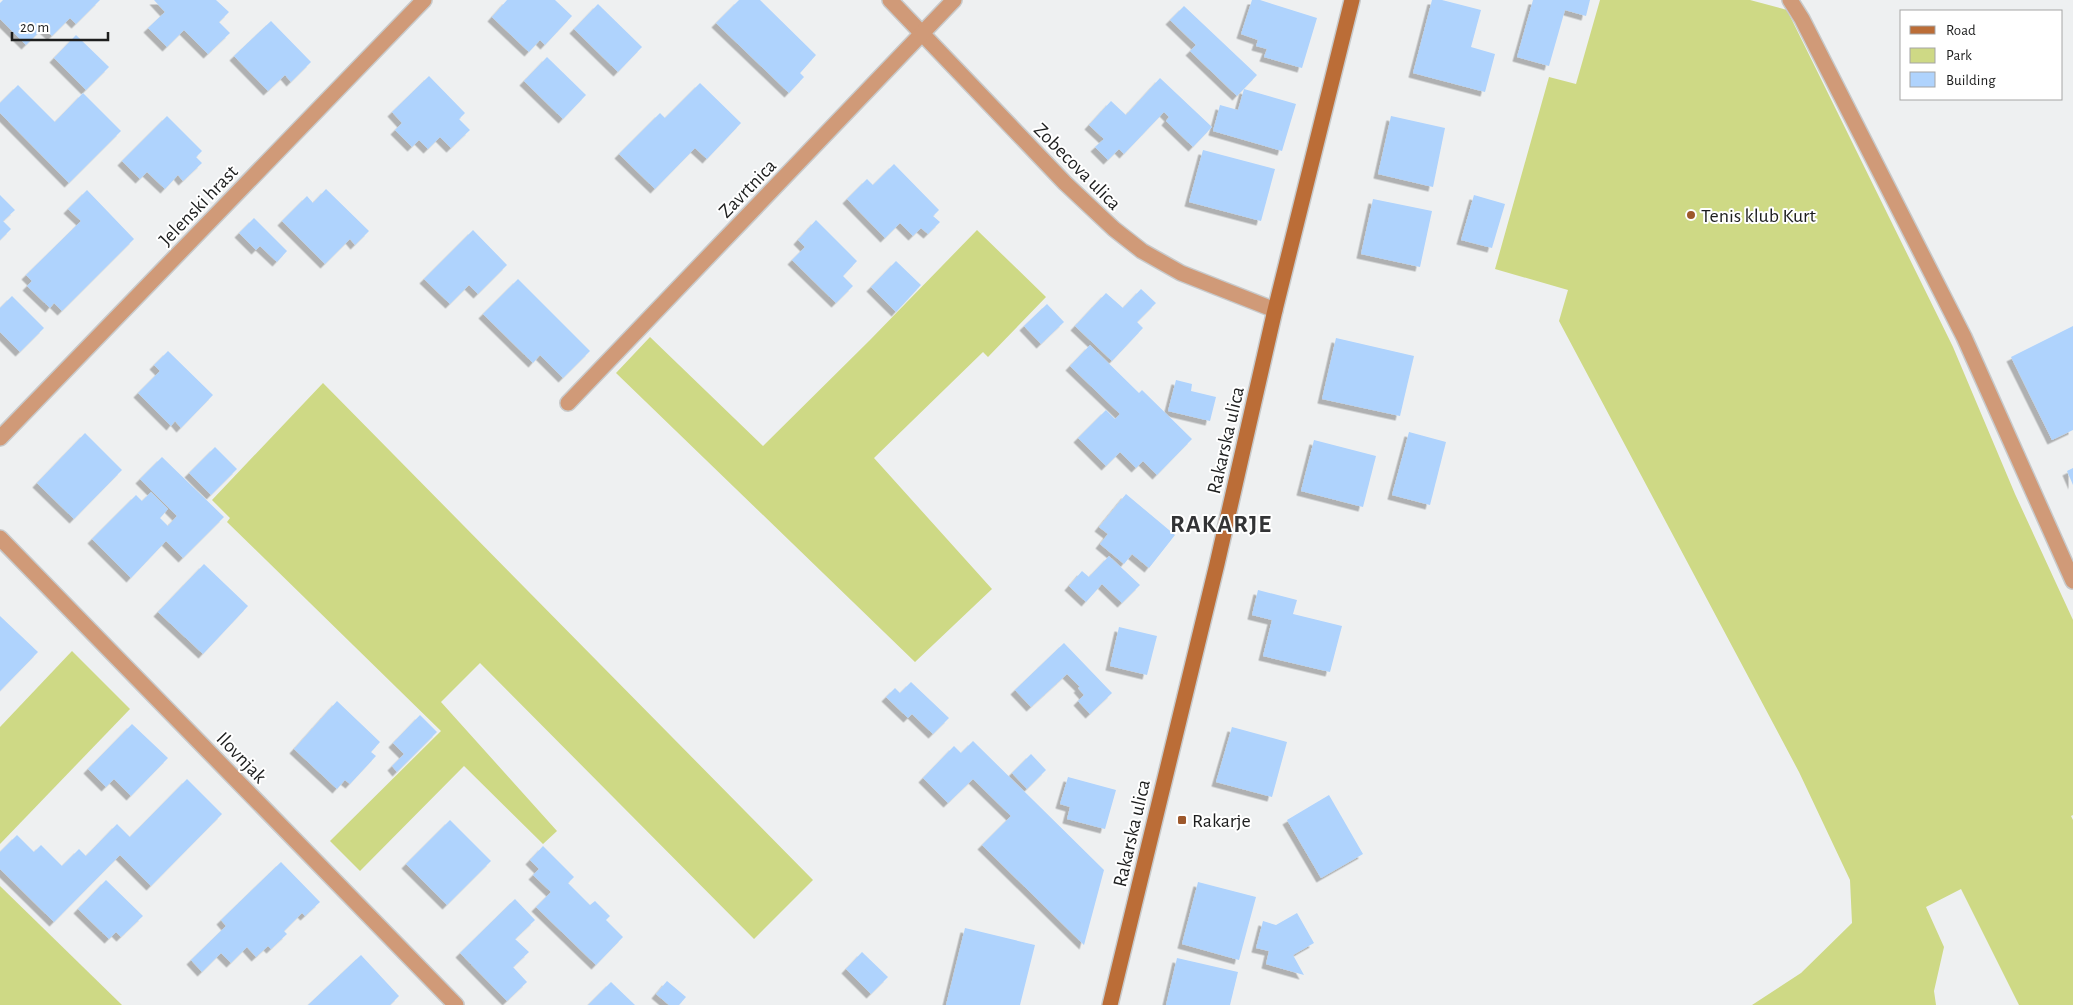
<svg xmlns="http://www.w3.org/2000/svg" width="2073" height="1005" viewBox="0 0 2073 1005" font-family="'Alegreya Sans',sans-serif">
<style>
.green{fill:#ced985}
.building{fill:#afd3fd;filter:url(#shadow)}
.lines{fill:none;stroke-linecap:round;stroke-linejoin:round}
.street-casing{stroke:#c8cacb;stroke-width:18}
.secondary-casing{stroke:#c8cacb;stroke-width:18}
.street{stroke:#d09a78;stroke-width:15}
.secondary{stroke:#bb6d37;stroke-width:15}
.poi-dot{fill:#9d582c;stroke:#fff;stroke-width:2}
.labels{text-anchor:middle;stroke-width:4;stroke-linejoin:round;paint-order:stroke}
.street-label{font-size:20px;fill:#1d1e1e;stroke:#fff}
.poi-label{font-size:20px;fill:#1d1e1e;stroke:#fff;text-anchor:start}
.district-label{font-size:25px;font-weight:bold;letter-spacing:1px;fill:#333436;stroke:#fff}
</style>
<defs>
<filter id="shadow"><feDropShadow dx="-4.5" dy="4.5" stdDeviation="0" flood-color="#0004"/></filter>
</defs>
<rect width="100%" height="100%" fill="#eef0f1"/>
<g class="green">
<polygon points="1600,0 1750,0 1787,10 1953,347 2015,494 2073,620 2073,815 2071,816 2073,820 2073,1005 2019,1005 1961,889 1926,907 1944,947 1934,991 1936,1005 1752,1005 1801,973 1852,923 1850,880 1799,772 1559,321 1568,290 1495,269 1549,77 1576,84"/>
<polygon points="977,230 1046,297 988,357 983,352 874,458 992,589 915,662 616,373 650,337 763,446 870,340"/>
<polygon points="323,383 813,880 754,939 480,663 441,702 557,831 543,844 464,766 360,871 330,841 441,731 227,522 230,518 212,500"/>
<polygon points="72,651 130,709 0,844 0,727"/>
<polygon points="0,886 122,1005 0,1005"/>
</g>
<g class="building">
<polygon points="3,0 100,0 76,24 70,18 52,36 43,28 26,45 0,19 0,3"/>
<polygon points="154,0 216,0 229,12 219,22 230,33 208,54 184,30 167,47 148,28 165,12"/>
<polygon points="507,0 555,0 572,16 545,45 540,40 529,52 492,17"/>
<polygon points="739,0 760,0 816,55 800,73 804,77 789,93 716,23"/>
<polygon points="1252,0 1260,0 1317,18 1302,68 1264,57 1267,49 1256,46 1258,40 1241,34"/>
<polygon points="1432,0 1442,0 1481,10 1471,47 1495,54 1485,92 1413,73"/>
<polygon points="1533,0 1590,0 1586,16 1565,10 1549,66 1517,57"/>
<polygon points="598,4 642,47 618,72 574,29"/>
<polygon points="1184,6 1257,75 1237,96 1190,51 1196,45 1170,20"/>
<polygon points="271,21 311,62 291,82 285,75 268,91 234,56"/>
<polygon points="76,35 109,67 86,90 54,58"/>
<polygon points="547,57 586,95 563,119 524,81"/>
<polygon points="429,76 465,113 459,119 470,130 451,148 440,137 428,149 419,140 412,147 395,130 402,123 392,112"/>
<polygon points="1160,78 1212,127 1193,147 1166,121 1169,117 1164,112 1124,154 1119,149 1108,160 1095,147 1104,139 1089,125 1111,101 1126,115"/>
<polygon points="700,83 741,123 707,159 695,148 655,189 619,154 660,113 665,118"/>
<polygon points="18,85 55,122 83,93 121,131 69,183 0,113 0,103"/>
<polygon points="1244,89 1296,104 1282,151 1213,131 1220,105 1238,110"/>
<polygon points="167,116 202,151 196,157 202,163 183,181 178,175 165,189 147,172 140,179 122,161"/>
<polygon points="1391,116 1445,128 1433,187 1378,174"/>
<polygon points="1203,150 1275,169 1261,221 1189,202"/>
<polygon points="894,164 939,210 933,216 940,222 928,234 921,228 913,236 900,223 885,238 847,199 867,179 873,185"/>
<polygon points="326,189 369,231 355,245 350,239 325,264 282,221 307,196 313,203"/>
<polygon points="87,190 134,239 62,311 54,303 50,308 27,286 32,281 26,275 81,221 68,209"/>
<polygon points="0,195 15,210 3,221 11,229 0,240"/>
<polygon points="1474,195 1505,204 1492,248 1461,240"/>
<polygon points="1373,199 1432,211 1420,267 1361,254"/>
<polygon points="254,218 287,251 277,262 260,246 256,250 239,233"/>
<polygon points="816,220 857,261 843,276 853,286 836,303 792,260 805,247 798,240"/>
<polygon points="473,230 507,265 478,294 469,285 450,304 424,279"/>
<polygon points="896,261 921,285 896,312 871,287"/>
<polygon points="518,279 590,351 563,378 540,355 533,363 483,314"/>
<polygon points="1141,289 1156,303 1137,322 1143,328 1112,361 1075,326 1106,293 1123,308"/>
<polygon points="12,296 44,328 20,352 0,332 0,308"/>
<polygon points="1047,304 1064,322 1041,344 1024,326"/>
<polygon points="2073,326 2073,430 2052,440 2011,357"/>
<polygon points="1336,338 1414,356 1400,416 1322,399"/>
<polygon points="1090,345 1139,393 1142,390 1192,439 1157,475 1143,461 1136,468 1120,452 1106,466 1078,438 1106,410 1115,419 1120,414 1070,366"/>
<polygon points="168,351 213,395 181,428 175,421 171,426 138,393 160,371 154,365"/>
<polygon points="1176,380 1192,384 1191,391 1216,397 1210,421 1168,411"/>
<polygon points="1409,432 1446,442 1430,505 1392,495"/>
<polygon points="85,433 122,470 74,519 37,483"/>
<polygon points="1314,440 1376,456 1363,507 1301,491"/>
<polygon points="215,447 237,469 211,495 189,473"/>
<polygon points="162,457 224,517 183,558 166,541 131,578 92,539 136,495 142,501 151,492 168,509 160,518 168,526 177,516 140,479"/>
<polygon points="2073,468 2073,485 2067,471"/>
<polygon points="1126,494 1175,535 1149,568 1132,554 1124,564 1100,544 1108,534 1099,527"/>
<polygon points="1109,556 1140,585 1122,603 1102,584 1086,602 1069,586 1082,571 1089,577"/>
<polygon points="204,564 248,606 203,654 158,612"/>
<polygon points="1258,590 1297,600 1293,614 1342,626 1330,672 1263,656 1272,620 1252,615"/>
<polygon points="0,616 38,652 0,691"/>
<polygon points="1119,627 1157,636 1147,675 1110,666"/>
<polygon points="1064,643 1112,693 1090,714 1078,701 1084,695 1078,688 1080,687 1067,674 1031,707 1015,690"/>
<polygon points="911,682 949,718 933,734 912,714 908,718 886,697 895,688 900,693"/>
<polygon points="337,701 380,742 371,752 376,756 350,784 345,780 337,789 294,749"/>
<polygon points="420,715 437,732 397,772 392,766 404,754 393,743"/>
<polygon points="132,724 168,758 131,796 114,779 106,787 88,769"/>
<polygon points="1232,727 1287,742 1272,797 1216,782"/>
<polygon points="973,741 1104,870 1084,945 982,845 1011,816 973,779 948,803 923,778 954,746 961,753"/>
<polygon points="1031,754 1046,770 1027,789 1012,773"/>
<polygon points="1068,777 1116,790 1105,829 1067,819 1070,807 1060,804"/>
<polygon points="187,779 222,814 151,886 120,855 54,922 0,869 0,852 17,835 34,852 41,845 62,866 79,849 86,856 117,824 130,837"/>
<polygon points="1329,795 1363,854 1321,878 1287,820"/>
<polygon points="450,820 491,861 447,905 406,864"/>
<polygon points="543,846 574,877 568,883 590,905 595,901 610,916 606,920 623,937 596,965 536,907 551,892 533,875 539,869 530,860"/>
<polygon points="281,862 320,902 305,916 302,913 284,931 287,934 271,949 268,946 256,957 247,947 231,963 221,953 202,972 191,960 226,926 221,920"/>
<polygon points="106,880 143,916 121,937 116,932 109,939 78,909"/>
<polygon points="1198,882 1256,897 1239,960 1182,944"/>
<polygon points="515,899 535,920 515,939 529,952 513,967 527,982 507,1001 460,953"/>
<polygon points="1297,913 1314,943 1293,955 1304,975 1266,964 1269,951 1256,948 1263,921 1276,925"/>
<polygon points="965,928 1035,945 1020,1005 946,1005"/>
<polygon points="862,952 888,977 871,994 846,969"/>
<polygon points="361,955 399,996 390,1005 308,1005"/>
<polygon points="1177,958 1238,972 1230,1005 1166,1005"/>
<polygon points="667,981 686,997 679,1005 669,1005 656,994"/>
<polygon points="611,982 635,1005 588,1005"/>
</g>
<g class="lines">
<g class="street-casing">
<g id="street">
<polyline points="890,0 1065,183 1114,229 1142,251 1181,273 1275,310"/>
<polyline points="1790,0 1802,19 1964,337 2073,581"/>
<polyline points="568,403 954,0"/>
<polyline points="0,438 424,0"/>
<polyline points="0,538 456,1005"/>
</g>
</g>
<g class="secondary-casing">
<polyline id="secondary" points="1110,1005 1217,564 1275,310 1352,0"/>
</g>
<use href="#street" class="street"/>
<use href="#secondary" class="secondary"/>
</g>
<g class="poi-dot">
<circle cx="1691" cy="215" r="5"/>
<rect x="1177" y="815" width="10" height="10" rx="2.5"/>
</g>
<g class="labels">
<g class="street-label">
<text transform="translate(1078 166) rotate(45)" y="7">Zobecova ulica</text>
<text transform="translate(747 188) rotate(-46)" y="7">Zavrtnica</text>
<text transform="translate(198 205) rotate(-46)" y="7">Jelenski hrast</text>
<text transform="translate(1225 440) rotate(-77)" y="7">Rakarska ulica</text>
<text transform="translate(242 757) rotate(46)" y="7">Ilovnjak</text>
<text transform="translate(1131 833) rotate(-77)" y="7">Rakarska ulica</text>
</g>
<g class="poi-label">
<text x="1701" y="222">Tenis klub Kurt</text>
<text x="1192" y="827">Rakarje</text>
</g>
<g class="district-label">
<text x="1221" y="532">RAKARJE</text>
</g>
</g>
<rect x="1900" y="10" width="162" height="90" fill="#ffffff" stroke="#a5a5a5"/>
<rect x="1910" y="26" width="25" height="8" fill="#bb6d37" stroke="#a5a5a5"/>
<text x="1946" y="35" font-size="15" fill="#1d1e1e">Road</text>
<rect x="1910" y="48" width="25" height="15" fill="#ced985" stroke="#a5a5a5"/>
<text x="1946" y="60" font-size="15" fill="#1d1e1e">Park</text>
<rect x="1910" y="72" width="25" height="15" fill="#afd3fd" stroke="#a5a5a5"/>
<text x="1946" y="85" font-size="15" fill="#1d1e1e">Building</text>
<path d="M12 32v8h96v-8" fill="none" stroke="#1d1e1e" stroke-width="2.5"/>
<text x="20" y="32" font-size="15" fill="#1d1e1e" stroke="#ffffff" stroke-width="4" paint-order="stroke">20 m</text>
</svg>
